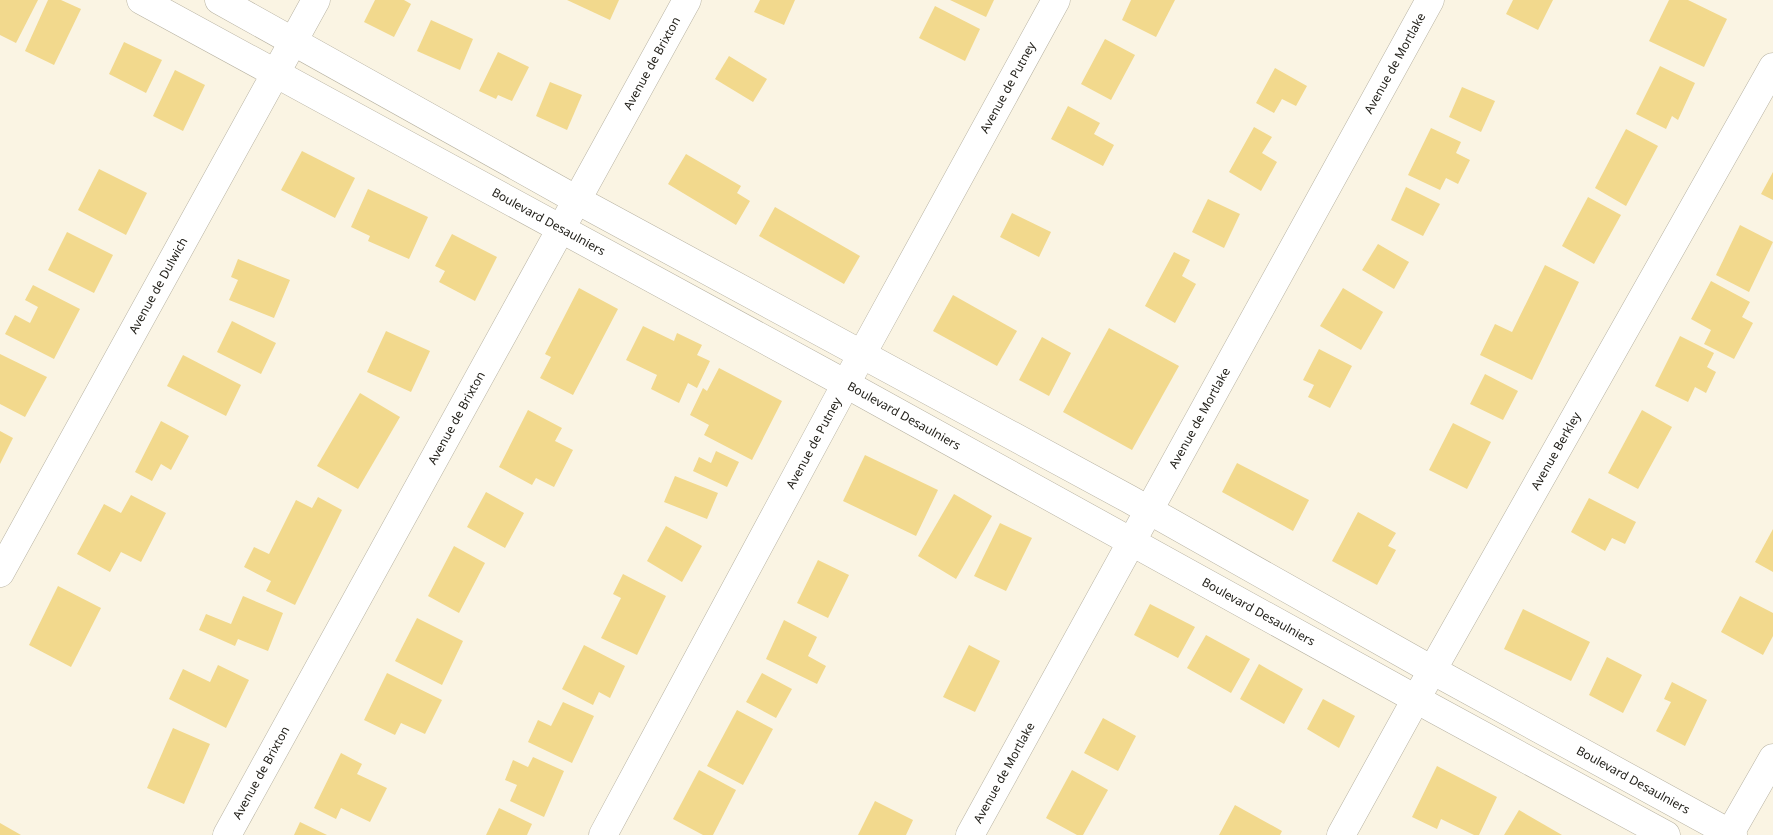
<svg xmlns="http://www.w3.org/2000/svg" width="1773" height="835" viewBox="0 0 1773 835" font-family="'Noto Sans',sans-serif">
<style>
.building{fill:#f2d98d}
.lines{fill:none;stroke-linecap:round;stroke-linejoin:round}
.minor-casing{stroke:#b7b2a2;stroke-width:29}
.minor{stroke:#fff;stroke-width:28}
.labels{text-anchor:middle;stroke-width:4;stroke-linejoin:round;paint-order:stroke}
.street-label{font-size:12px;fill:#24221c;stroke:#fff}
</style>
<rect width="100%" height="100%" fill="#faf4e3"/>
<g class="building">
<polygon points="0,0 38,0 16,43 0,35"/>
<polygon points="48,0 61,0 81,9 54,65 25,51"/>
<polygon points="375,0 404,0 411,4 394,37 364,22"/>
<polygon points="567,0 619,0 610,20"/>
<polygon points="760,0 795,0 784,25 754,12"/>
<polygon points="950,0 994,0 986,17"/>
<polygon points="1131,0 1175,0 1156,37 1122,20"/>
<polygon points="1513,0 1553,0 1538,30 1506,14"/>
<polygon points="1669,0 1688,0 1727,19 1704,67 1649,41"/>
<polygon points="935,6 980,29 965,61 919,38"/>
<polygon points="431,20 473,39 460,70 417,51"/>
<polygon points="1105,39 1135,55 1111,100 1081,84"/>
<polygon points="124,42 162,60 146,93 109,74"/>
<polygon points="498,52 529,67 512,101 498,95 496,99 479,91"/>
<polygon points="729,56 767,79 753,102 715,79"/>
<polygon points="1660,66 1695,83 1678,120 1672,116 1666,129 1636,114"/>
<polygon points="1275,68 1307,86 1296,106 1282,99 1274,113 1256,103"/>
<polygon points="175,70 205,85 183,131 153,116"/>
<polygon points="550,82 582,95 567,130 536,116"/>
<polygon points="1462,87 1495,101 1481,132 1449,117"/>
<polygon points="1068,106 1100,123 1094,134 1114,145 1103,166 1051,139"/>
<polygon points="1254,127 1272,137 1262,153 1277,162 1261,191 1229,172"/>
<polygon points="1431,128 1461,142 1456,153 1470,160 1458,184 1446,178 1440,190 1408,175"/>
<polygon points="1626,129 1658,146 1626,206 1595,188"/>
<polygon points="302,151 355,178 335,218 281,190"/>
<polygon points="686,154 741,186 737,193 750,201 736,225 668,184"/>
<polygon points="99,169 147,193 126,235 78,210"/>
<polygon points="1773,172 1773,200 1761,194"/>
<polygon points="1406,187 1440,204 1423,236 1391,220"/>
<polygon points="368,189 428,217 409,259 368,241 370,236 351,227"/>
<polygon points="1588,197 1621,215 1594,264 1562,246"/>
<polygon points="1208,199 1240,214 1224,248 1192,232"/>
<polygon points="775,207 860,256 844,284 759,236"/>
<polygon points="1012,213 1051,232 1039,257 1000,237"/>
<polygon points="1740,225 1773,242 1749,292 1716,275"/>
<polygon points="67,232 113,255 94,293 48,270"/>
<polygon points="452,234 497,257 475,301 439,282 445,271 435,266"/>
<polygon points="1378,244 1409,262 1394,289 1362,270"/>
<polygon points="1174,252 1190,260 1182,276 1196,284 1175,323 1145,306"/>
<polygon points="238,259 290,280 274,318 229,300 238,280 231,277"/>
<polygon points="1545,265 1579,282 1532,380 1480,355 1495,324 1512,332"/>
<polygon points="1711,281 1750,302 1742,317 1753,323 1734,359 1704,344 1711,330 1691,319"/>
<polygon points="33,285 80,309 54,359 5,334 15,315 30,323 38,307 25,300"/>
<polygon points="579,288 618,309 573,395 540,378 551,357 545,354"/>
<polygon points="1343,288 1383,312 1361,350 1320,326"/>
<polygon points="953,295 1017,331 997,366 933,331"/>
<polygon points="232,321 276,343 261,374 217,352"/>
<polygon points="643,326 674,341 677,333 702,345 697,355 710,361 697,388 688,383 679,403 651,389 657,375 626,360"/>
<polygon points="1109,328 1179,366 1132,450 1063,412"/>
<polygon points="386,331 430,351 411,392 367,372"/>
<polygon points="1680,336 1714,353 1707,367 1716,372 1706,393 1695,387 1688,402 1655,386"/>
<polygon points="1042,337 1071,353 1049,396 1019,380"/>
<polygon points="1319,349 1352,366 1330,408 1308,397 1314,385 1303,380"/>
<polygon points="0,354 47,377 25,417 0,404"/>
<polygon points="183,355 241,385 226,416 167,386"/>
<polygon points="719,368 782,401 752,460 704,435 709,425 690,415 703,388 707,391"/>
<polygon points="1485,374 1518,391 1503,420 1470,404"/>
<polygon points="360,393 400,417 358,489 317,466"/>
<polygon points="528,410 562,428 555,441 573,450 554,487 536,478 532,485 499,467"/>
<polygon points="1642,410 1672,427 1638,489 1608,473"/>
<polygon points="161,421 189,436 171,470 161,464 152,481 135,472"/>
<polygon points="1453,423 1491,442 1467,489 1429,470"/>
<polygon points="0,431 13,438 0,464"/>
<polygon points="716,451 739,462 727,487 693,471 699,457 711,463"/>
<polygon points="865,455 938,490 916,536 843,501"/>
<polygon points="1237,463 1309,500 1293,531 1222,492"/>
<polygon points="675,476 718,493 707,519 664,502"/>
<polygon points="486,492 524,513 505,548 467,527"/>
<polygon points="954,494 992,516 956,579 918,556"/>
<polygon points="131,495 166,513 141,562 121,552 110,572 77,554 104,504 121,513"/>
<polygon points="318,497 342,510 295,605 266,591 271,581 244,567 254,547 269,554 296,500 312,508"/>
<polygon points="1589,498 1636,522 1625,544 1612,538 1605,551 1571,532"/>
<polygon points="1358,512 1396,533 1388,546 1396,550 1377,585 1332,561"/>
<polygon points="1000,523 1032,538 1006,591 974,576"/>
<polygon points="666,526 702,546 682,582 647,561"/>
<polygon points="1773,529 1773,572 1755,562"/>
<polygon points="454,546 485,563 459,613 428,596"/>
<polygon points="818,560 849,575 828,618 797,603"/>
<polygon points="623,574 666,596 637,655 601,638 621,598 613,594"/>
<polygon points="58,586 101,608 71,667 29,645"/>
<polygon points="243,596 283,613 268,651 238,639 235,646 199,630 206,614 231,624"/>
<polygon points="1740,596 1773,613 1773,636 1763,655 1721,632"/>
<polygon points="1150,604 1195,627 1178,658 1134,635"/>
<polygon points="1523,609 1590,642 1571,681 1504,649"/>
<polygon points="417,618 463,641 442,685 395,661"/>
<polygon points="784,620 817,637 808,656 826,666 817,684 766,659"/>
<polygon points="1206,635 1250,659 1231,693 1187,668"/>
<polygon points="584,645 625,666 610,698 599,692 593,705 562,689"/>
<polygon points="969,645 1000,661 975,712 943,697"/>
<polygon points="1607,657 1642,675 1623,713 1589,695"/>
<polygon points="1259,664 1303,689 1284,724 1240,699"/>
<polygon points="218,665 249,680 226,728 169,699 183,669 210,682"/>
<polygon points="387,673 442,700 425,734 401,723 395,735 364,720"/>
<polygon points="762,673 792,689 776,718 746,702"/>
<polygon points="1672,682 1707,700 1685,746 1656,731 1671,702 1664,699"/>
<polygon points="1323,699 1355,716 1339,748 1307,729"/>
<polygon points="563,702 594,716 572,763 528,742 538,720 551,726"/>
<polygon points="737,710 773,729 743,785 707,766"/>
<polygon points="1103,718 1136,736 1118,771 1084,753"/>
<polygon points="173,728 210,744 184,804 147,788"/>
<polygon points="341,753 362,764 357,774 387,788 370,822 341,808 336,819 314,808"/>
<polygon points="533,757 564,771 544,817 510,801 517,785 505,780 513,760 528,767"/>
<polygon points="1437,766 1497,797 1479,835 1474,835 1441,819 1437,829 1412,817"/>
<polygon points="699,770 736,790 713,835 703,835 673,819"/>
<polygon points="1072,770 1108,790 1083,835 1077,835 1046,818"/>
<polygon points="875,801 913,820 906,835 858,835"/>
<polygon points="1235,805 1282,831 1280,835 1219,835"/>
<polygon points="499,808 532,824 527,835 486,835"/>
<polygon points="1519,810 1562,835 1504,835"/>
<polygon points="300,822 327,835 294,835"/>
<polygon points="0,823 21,835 0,835"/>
</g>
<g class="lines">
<g class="minor-casing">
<g id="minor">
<path id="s1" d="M141 0 846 384 1434 709 1666 835"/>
<path id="s2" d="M219 0 577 200 1129 499 1432 670 1733 835"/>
<path id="s3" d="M0 573 316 0"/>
<path id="s4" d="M227 835 687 0"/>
<path id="s5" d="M603 835 862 354 1056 0"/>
<path id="s6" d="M970 835 1430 0"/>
<path id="s7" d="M1341 835 1416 699 1773 67"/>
<polyline points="1729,835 1773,758"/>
</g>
</g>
<use href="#minor" class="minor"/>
</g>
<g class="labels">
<g class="street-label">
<text dy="4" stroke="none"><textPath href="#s4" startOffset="881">Avenue de Brixton</textPath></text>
<text dy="4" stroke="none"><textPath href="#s6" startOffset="881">Avenue de Mortlake</textPath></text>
<text dy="4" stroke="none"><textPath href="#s5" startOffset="850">Avenue de Putney</textPath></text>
<text dy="4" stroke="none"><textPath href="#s1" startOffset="464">Boulevard Desaulniers</textPath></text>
<text dy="4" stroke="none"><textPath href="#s3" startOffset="328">Avenue de Dulwich</textPath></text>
<text dy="4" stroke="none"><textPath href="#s1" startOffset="869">Boulevard Desaulniers</textPath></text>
<text dy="4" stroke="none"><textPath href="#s4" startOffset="476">Avenue de Brixton</textPath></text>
<text dy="4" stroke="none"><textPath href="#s6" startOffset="476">Avenue de Mortlake</textPath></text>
<text dy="4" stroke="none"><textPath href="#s5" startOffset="445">Avenue de Putney</textPath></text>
<text dy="4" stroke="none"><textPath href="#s7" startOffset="440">Avenue Berkley</textPath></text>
<text dy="4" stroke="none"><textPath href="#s1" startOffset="1274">Boulevard Desaulniers</textPath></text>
<text dy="4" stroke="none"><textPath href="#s4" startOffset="71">Avenue de Brixton</textPath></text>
<text dy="4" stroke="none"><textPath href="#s6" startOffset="71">Avenue de Mortlake</textPath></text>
<text dy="4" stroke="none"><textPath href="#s2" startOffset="1615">Boulevard Desaulniers</textPath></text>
</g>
</g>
</svg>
